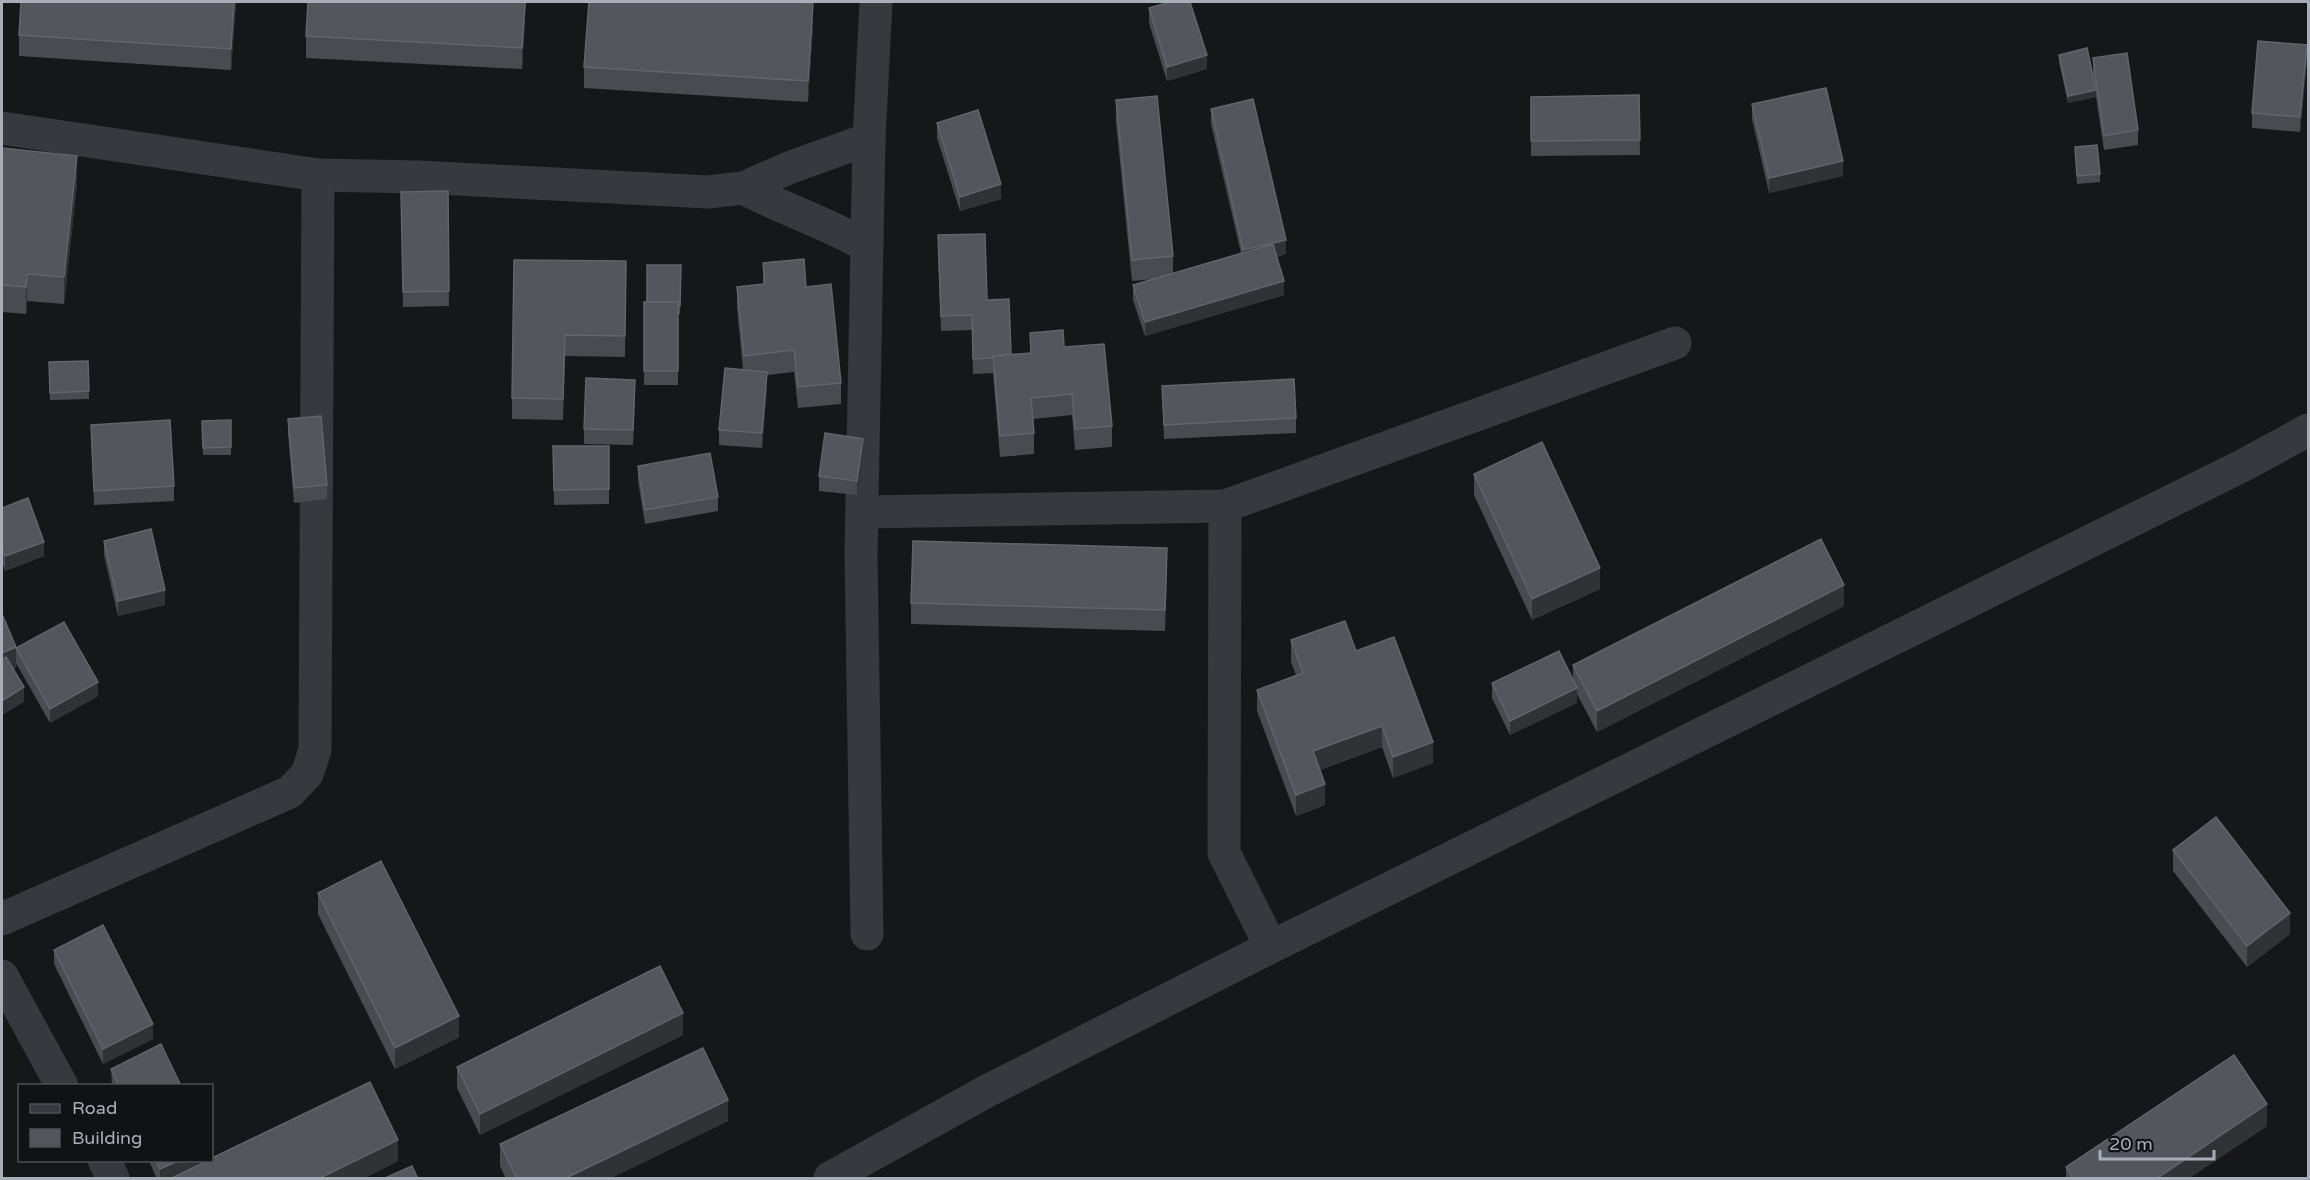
<svg xmlns="http://www.w3.org/2000/svg" width="2310" height="1180" viewBox="0 0 2310 1180" font-family="'Varela Round',sans-serif">
<style>
.lines{fill:none;stroke-linecap:round;stroke-linejoin:round}
.minor{stroke:#37393e;stroke-width:33}
.wall{fill:#494b51}
.shaded-wall{fill:#303236}
.building{fill:#53565c;stroke:#61646b;stroke-width:1.5}
</style>
<rect width="100%" height="100%" fill="#161719"/>
<g class="lines">
<g class="minor">
<polyline points="2,128 318,175 419,177 708,192 743,188 791,167 869,139"/>
<path d="M743 188C783 209 827 223 867 246"/>
<polyline points="1225,506 1224,853 1271,947"/>
<polyline points="862,512 1225,506 1675,343"/>
<polyline points="2,919 290,792 307,774 315,750 318,175"/>
<polyline points="867,934 861,554 869,139 876,2"/>
<polyline points="2,976 62,1086"/>
<polyline points="104,1160 113,1178"/>
<polyline points="830,1178 987,1091 1271,947 2244,465 2308,430"/>
</g>
</g>
<g class="wall">
<polygon points="21,2 236,2 231,70 19,56 19,35"/>
<polygon points="308,2 526,2 522,69 306,58 306,36"/>
<polygon points="1149,8 1207,69 1167,81 1149,23"/>
<polygon points="813,25 808,102 584,88 584,67"/>
<polygon points="2059,55 2093,73 2093,58 2138,130 2138,145 2104,150 2096,97 2068,103 2059,62"/>
<polygon points="2307,60 2300,132 2252,128 2252,113"/>
<polygon points="1639,95 1640,155 1531,156 1531,97"/>
<polygon points="1116,100 1173,256 1173,273 1241,253 1211,124 1211,109 1286,254 1277,257 1284,295 1145,336 1133,300 1133,285 1155,279 1132,281 1116,122"/>
<polygon points="1752,104 1843,176 1769,193 1752,119"/>
<polygon points="937,123 1001,199 960,211 937,138"/>
<polygon points="2075,147 2100,174 2100,182 2077,184"/>
<polygon points="2,148 77,183 64,304 27,301 26,314 2,312"/>
<polygon points="448,191 449,306 403,307 401,192"/>
<polygon points="938,250 987,300 1011,354 1030,353 1030,333 1064,347 1112,426 1112,447 1075,450 1072,415 1033,419 1034,433 1034,454 1000,457 993,373 973,374 972,330 941,331"/>
<polygon points="626,261 625,357 565,356 563,420 512,419 512,398"/>
<polygon points="763,263 806,287 841,383 841,404 798,408 794,372 767,375 767,386 762,448 719,445 719,430 743,370 737,308 737,287 763,284"/>
<polygon points="681,265 680,314 678,314 678,385 644,385 644,302 647,302"/>
<polygon points="88,361 89,399 50,400 49,362"/>
<polygon points="1162,386 1296,418 1296,433 1164,439"/>
<polygon points="635,394 633,445 584,444 584,429"/>
<polygon points="288,419 327,485 327,499 294,503 288,433"/>
<polygon points="231,420 231,455 203,455 202,421"/>
<polygon points="91,425 174,486 174,501 94,505"/>
<polygon points="553,446 609,446 609,504 554,505"/>
<polygon points="863,453 857,495 819,491 819,476"/>
<polygon points="638,466 718,497 718,511 645,524 638,481"/>
<polygon points="1474,474 1600,589 1532,620 1474,495"/>
<polygon points="2,508 44,556 5,571 2,561"/>
<polygon points="104,541 165,605 118,616 104,555"/>
<polygon points="1167,569 1165,631 911,624 911,603"/>
<polygon points="1844,606 1597,732 1577,694 1577,703 1510,735 1492,698 1492,683 1573,681 1573,665"/>
<polygon points="1291,640 1356,651 1433,763 1393,778 1382,747 1320,770 1325,805 1296,816 1257,711 1257,690 1296,675 1291,662"/>
<polygon points="16,648 98,696 50,723 16,663"/>
<polygon points="2173,850 2290,934 2247,967 2173,871"/>
<polygon points="318,893 459,1037 395,1069 318,914"/>
<polygon points="54,950 153,1039 103,1064 54,964"/>
<polygon points="683,1035 480,1135 457,1088 457,1067"/>
<polygon points="111,1069 181,1086 112,1086"/>
<polygon points="728,1121 609,1179 506,1179 500,1166 500,1144"/>
<polygon points="2267,1126 2188,1179 2066,1179 2066,1167"/>
<polygon points="149,1161 398,1161 362,1179 157,1179"/>
</g>
<g class="shaded-wall">
<polygon points="234,2 236,2 231,70 231,49"/>
<polygon points="525,2 526,2 522,69 522,48"/>
<polygon points="813,3 813,25 808,102 808,81"/>
<polygon points="2307,45 2307,60 2300,132 2300,117"/>
<polygon points="1207,55 1207,69 1167,81 1167,67"/>
<polygon points="2096,90 2096,97 2068,103 2068,96"/>
<polygon points="77,156 77,183 64,304 64,277"/>
<polygon points="1843,161 1843,176 1769,193 1769,178"/>
<polygon points="1001,184 1001,199 960,211 960,197"/>
<polygon points="1286,240 1286,254 1243,264 1243,250"/>
<polygon points="27,274 27,301 26,314 26,287"/>
<polygon points="1284,281 1284,295 1145,336 1145,322"/>
<polygon points="767,372 767,386 762,448 762,433"/>
<polygon points="863,439 863,453 857,495 857,481"/>
<polygon points="44,542 44,556 5,571 5,556"/>
<polygon points="1600,568 1600,589 1532,620 1532,599"/>
<polygon points="1844,585 1844,606 1597,732 1597,711"/>
<polygon points="165,590 165,605 118,616 118,601"/>
<polygon points="16,647 16,668 2,674 2,653"/>
<polygon points="98,682 98,696 50,723 50,709"/>
<polygon points="24,687 24,702 2,715 2,701"/>
<polygon points="1577,688 1577,703 1510,735 1510,721"/>
<polygon points="1382,726 1382,747 1313,772 1313,751"/>
<polygon points="1433,742 1433,763 1393,778 1393,757"/>
<polygon points="1325,784 1325,805 1296,816 1296,795"/>
<polygon points="2290,913 2290,934 2247,967 2247,946"/>
<polygon points="683,1013 683,1035 480,1135 480,1114"/>
<polygon points="459,1016 459,1037 395,1069 395,1048"/>
<polygon points="153,1024 153,1039 103,1064 103,1049"/>
<polygon points="728,1100 728,1121 609,1179 564,1179"/>
<polygon points="2267,1104 2267,1126 2188,1179 2156,1179"/>
<polygon points="398,1140 398,1161 362,1179 318,1179"/>
<polygon points="178,1161 208,1161 171,1179 160,1179 160,1169"/>
</g>
<g class="building">
<polygon points="21,2 234,2 231,49 19,35"/>
<polygon points="308,2 525,2 522,48 306,36"/>
<polygon points="589,2 784,2 813,3 808,81 584,67"/>
<polygon points="1170,2 1190,2 1207,55 1167,67 1149,8"/>
<polygon points="2258,41 2307,45 2300,117 2252,113"/>
<polygon points="2087,48 2096,90 2068,96 2059,55"/>
<polygon points="2127,53 2138,130 2104,136 2093,58"/>
<polygon points="1826,88 1843,161 1769,178 1752,104"/>
<polygon points="1639,95 1640,140 1531,141 1531,97"/>
<polygon points="1157,96 1173,256 1132,260 1116,100"/>
<polygon points="1253,99 1286,240 1243,250 1211,109"/>
<polygon points="978,110 1001,184 960,197 937,123"/>
<polygon points="2097,145 2100,174 2077,176 2075,147"/>
<polygon points="2,148 77,156 64,277 27,274 26,287 2,285"/>
<polygon points="448,191 449,291 403,292 401,192"/>
<polygon points="985,234 987,300 1009,299 1011,354 993,356 993,358 973,359 972,315 941,316 938,235"/>
<polygon points="1273,244 1284,281 1145,322 1133,285"/>
<polygon points="804,259 806,287 831,284 841,383 798,387 794,350 744,356 737,287 765,284 763,263"/>
<polygon points="514,260 626,261 625,336 565,335 563,399 512,398"/>
<polygon points="647,265 681,265 680,306 678,306 678,302 647,302"/>
<rect x="644" y="302" width="34" height="69"/>
<polygon points="1063,330 1064,347 1104,344 1112,426 1075,429 1072,394 1031,398 1034,433 1000,436 993,356 1031,353 1030,333"/>
<polygon points="88,361 89,391 50,393 49,362"/>
<polygon points="725,368 767,372 762,433 719,430"/>
<polygon points="586,378 635,380 633,430 584,429"/>
<polygon points="1294,379 1296,418 1164,425 1162,386"/>
<polygon points="321,416 327,485 294,488 288,419"/>
<polygon points="170,420 174,486 94,491 91,425"/>
<polygon points="231,420 231,447 203,448 202,421"/>
<polygon points="825,433 863,439 857,481 819,476"/>
<polygon points="1542,442 1600,568 1532,599 1474,474"/>
<polygon points="553,446 609,446 609,489 554,490"/>
<polygon points="710,453 718,497 645,510 638,466"/>
<polygon points="28,498 44,542 5,556 2,547 2,508"/>
<polygon points="151,529 165,590 118,601 104,541"/>
<polygon points="1821,539 1844,585 1597,711 1573,665"/>
<polygon points="913,541 1167,548 1165,610 911,603"/>
<polygon points="2,614 16,647 2,653"/>
<polygon points="1345,621 1356,651 1394,637 1433,742 1393,757 1382,726 1313,751 1325,784 1296,795 1257,690 1303,673 1291,640"/>
<polygon points="64,622 98,682 50,709 16,648"/>
<polygon points="1559,651 1577,688 1510,721 1492,683"/>
<polygon points="6,657 24,687 2,701 2,660"/>
<polygon points="2216,817 2290,913 2247,946 2173,850"/>
<polygon points="381,861 459,1016 395,1048 318,893"/>
<polygon points="103,925 153,1024 103,1049 54,950"/>
<polygon points="660,966 683,1013 480,1114 457,1067"/>
<polygon points="161,1044 181,1086 119,1086 111,1069"/>
<polygon points="703,1048 728,1100 564,1179 517,1179 500,1144"/>
<polygon points="2234,1055 2267,1104 2156,1179 2073,1179 2066,1167"/>
<polygon points="370,1082 398,1140 318,1179 170,1179 207,1161 212,1161 212,1158"/>
<polygon points="156,1161 178,1161 160,1169"/>
<polygon points="412,1166 418,1179 383,1179"/>
</g>
<rect width="2310" height="1180" fill="none" stroke="#a8aeb9" stroke-width="6"/>
<rect x="18" y="1084" width="195" height="78" fill="#111214" stroke="#4d5056" stroke-width="1.5"/>
<rect x="30" y="1104" width="30" height="9" fill="#37393e" stroke="#4d5056" stroke-width="1.5"/>
<text x="72" y="1114" font-size="18" fill="#a8aeb9">Road</text>
<rect x="30" y="1129" width="30" height="18" fill="#53565c" stroke="#4d5056" stroke-width="1.5"/>
<text x="72" y="1144" font-size="18" fill="#a8aeb9">Building</text>
<path d="M2100 1150v9h114v-9" fill="none" stroke="#a8aeb9" stroke-width="3"/>
<text x="2109" y="1150" font-size="18" fill="#a8aeb9" stroke="#111214" stroke-width="4.5" paint-order="stroke">20 m</text>
</svg>
